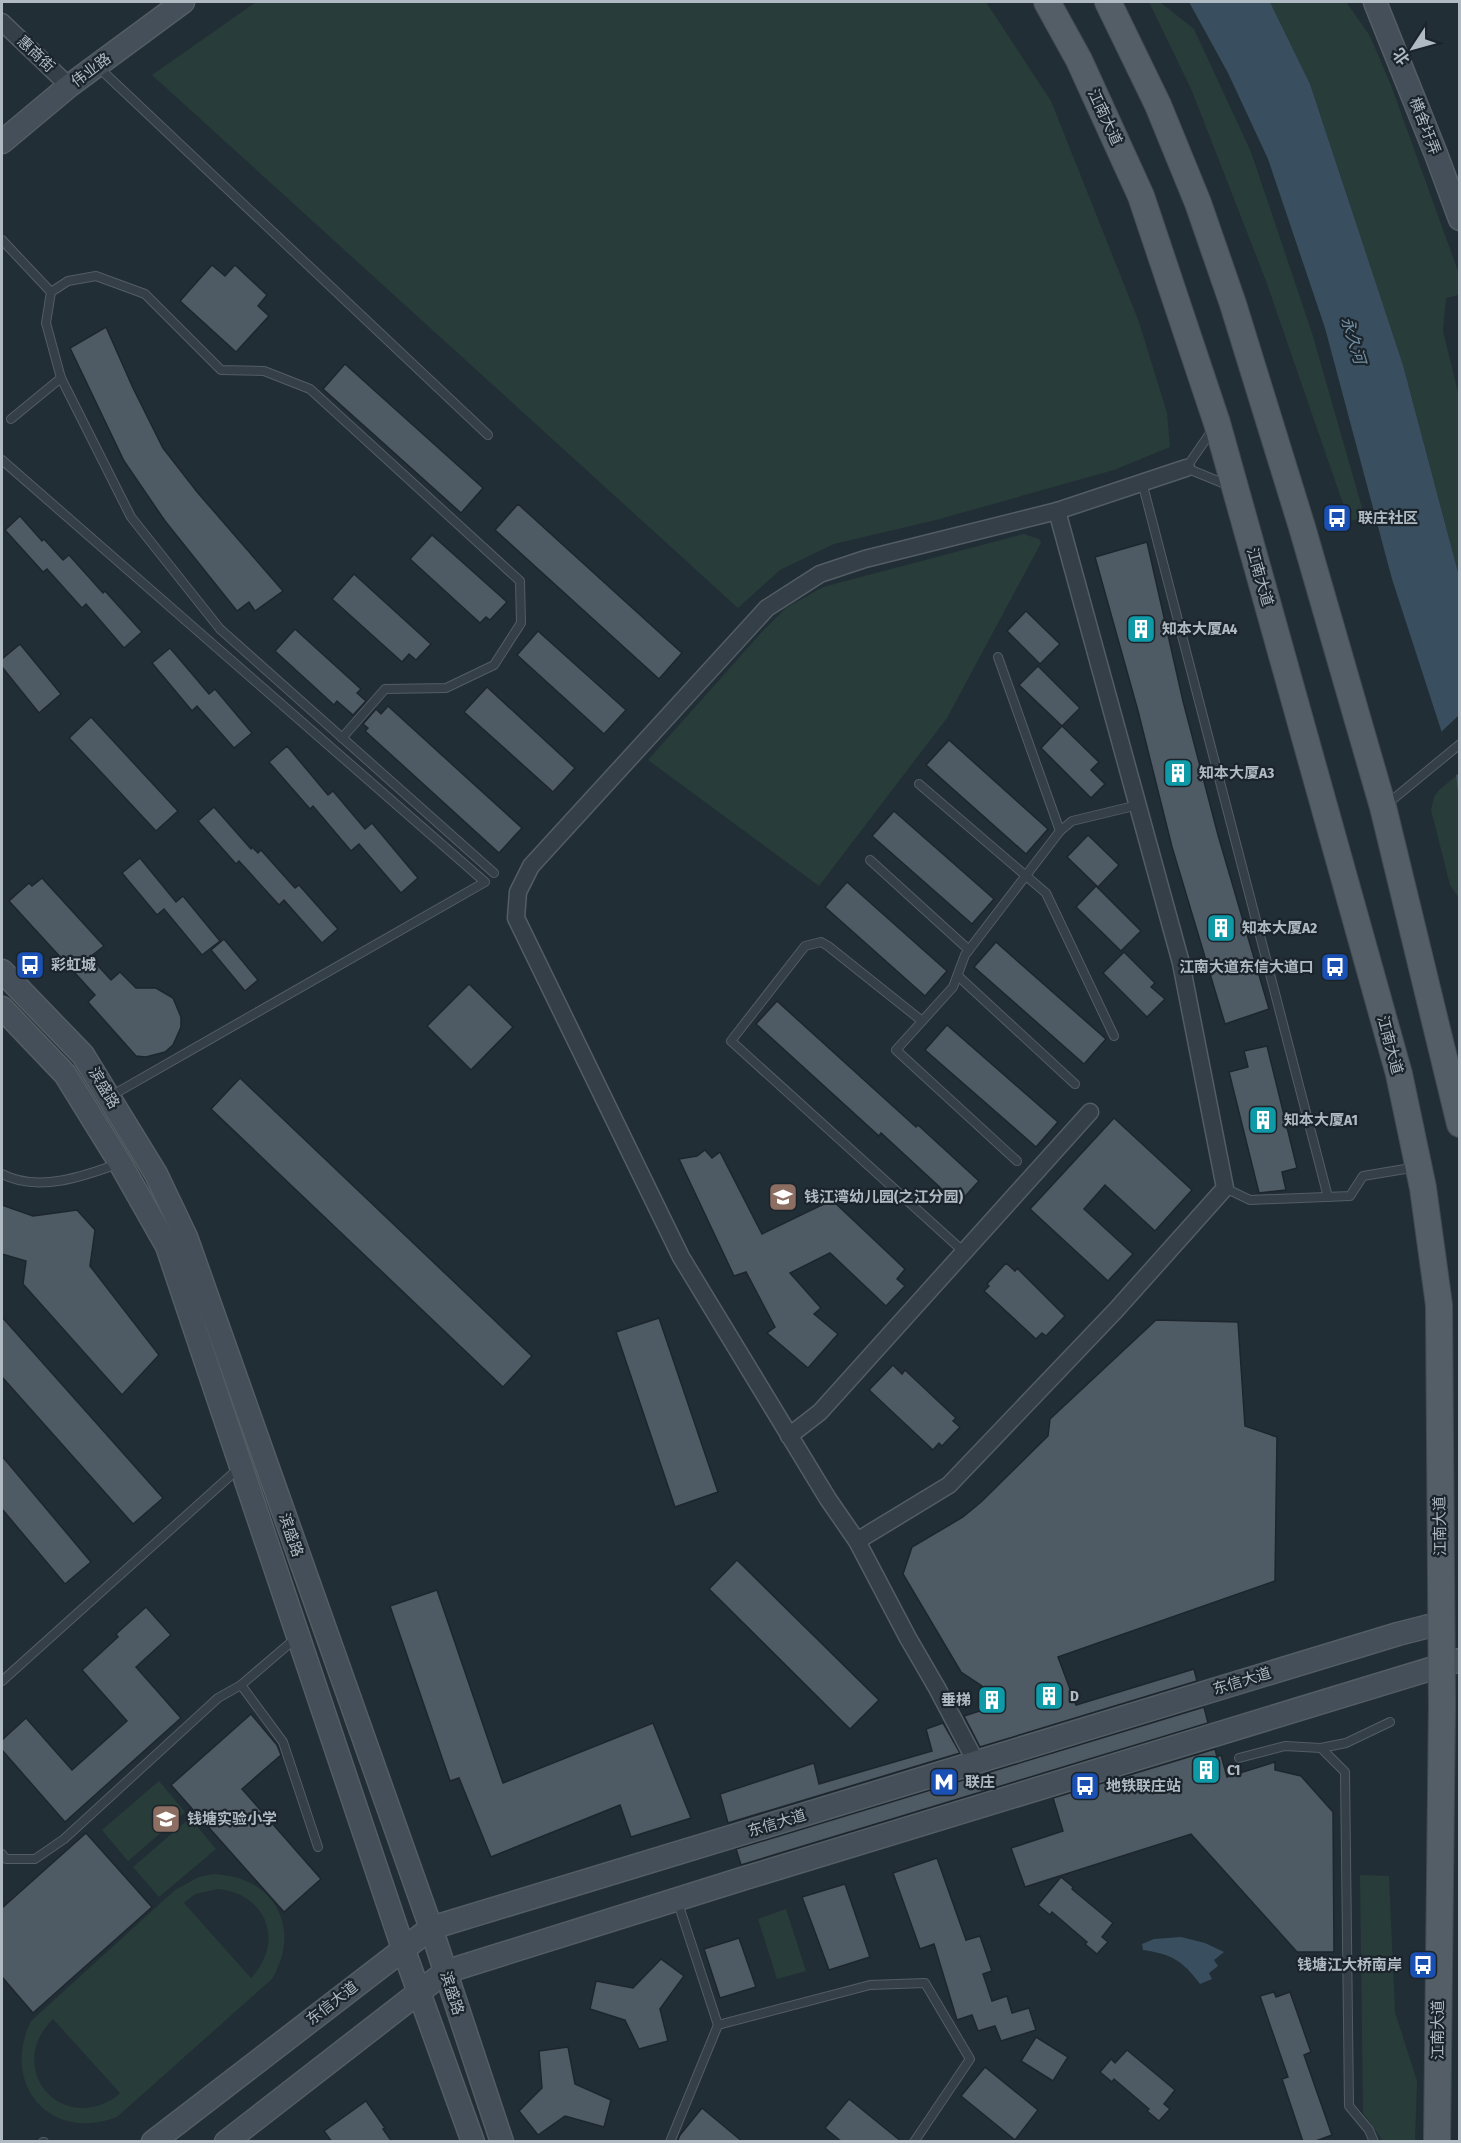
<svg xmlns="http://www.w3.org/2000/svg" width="1461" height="2143" viewBox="0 0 1461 2143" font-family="'Fira Sans Condensed','Noto Sans SC',sans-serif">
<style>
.green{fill:#283c39;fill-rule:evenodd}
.water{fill:#394e5e}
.pier{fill:#222e36}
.building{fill:#4e5a64;stroke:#1d262d;stroke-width:1.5}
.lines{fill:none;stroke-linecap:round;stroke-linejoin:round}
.lane-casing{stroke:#535d64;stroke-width:10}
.street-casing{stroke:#535d64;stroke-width:19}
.secondary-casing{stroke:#535d64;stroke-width:25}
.primary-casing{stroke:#424b53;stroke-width:28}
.lane{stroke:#353f47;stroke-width:8}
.street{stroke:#353f47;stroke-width:16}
.secondary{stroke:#444f59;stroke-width:22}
.primary{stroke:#535e67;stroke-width:26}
.labels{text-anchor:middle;stroke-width:4.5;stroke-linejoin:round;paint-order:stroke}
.street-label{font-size:15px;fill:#b0bac3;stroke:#1b242b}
.poi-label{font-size:15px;font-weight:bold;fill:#b0bac3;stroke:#1b242b;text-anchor:start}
.water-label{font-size:16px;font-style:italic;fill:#7390a4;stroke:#1b242b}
</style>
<rect width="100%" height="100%" fill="#222e36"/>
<g class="green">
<polygon points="256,2 986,2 1051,101 1139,322 1167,413 1170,447 1114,470 936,520 834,544 780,570 738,608 152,75"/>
<polygon points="1149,2 1160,2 1194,29 1251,152 1312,333 1365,518 1349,521 1266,281 1192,91"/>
<polygon points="1270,2 1346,2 1370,36 1392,88 1459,274 1459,295 1446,298 1443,331 1459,396 1459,576 1403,365 1310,84"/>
<polygon points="1024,534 1039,539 1041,543 947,718 819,886 648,760 761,633 786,608 823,587"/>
<polygon points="1456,776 1460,801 1459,898 1450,885 1431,810 1434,797 1439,790"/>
<polygon points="159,1781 185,1812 128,1861 102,1830"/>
<polygon points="190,1818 216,1849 159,1897 133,1867"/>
<path d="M213 1874C273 1876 303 1926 272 1979L117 2117C50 2143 0 2084 31 2021L175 1890 199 1877ZM218 1889C267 1894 285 1942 251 1978L184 1903 195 1894ZM53 2019 120 2093 117 2096C60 2136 4 2067 53 2019Z"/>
<polygon points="1360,1875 1389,1876 1395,2012 1417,2081 1415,2141 1383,2141 1363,2113"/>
<polygon points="786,1909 806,1971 777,1979 758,1919"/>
</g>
<g class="water">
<polygon points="1189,2 1270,2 1310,84 1403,365 1459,576 1459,801 1456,776 1392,579 1325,328 1268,159 1228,73"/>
<path d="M1181 1937 1205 1943 1224 1952 1214 1960 1218 1966 1209 1973 1212 1979 1200 1984C1183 1961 1172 1954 1143 1950L1142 1944 1154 1939Z"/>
</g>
<polygon class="pier" points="1459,715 1459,773 1453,778 1439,734"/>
<g class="building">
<polygon points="212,265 225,276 235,265 267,295 258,306 269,316 236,352 180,301"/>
<polygon points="106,327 133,388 163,448 198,493 283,591 255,611 249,602 237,611 165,521 124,461 70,348"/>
<polygon points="345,364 483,488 461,513 323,389"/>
<polygon points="518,504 682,653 659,679 495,530"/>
<polygon points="20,516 42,541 44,539 63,560 69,555 103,593 105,591 142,632 124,648 86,604 82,608 47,569 43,572 5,530"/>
<polygon points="432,535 507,602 490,620 486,617 480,623 410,559"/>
<polygon points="1147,542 1183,701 1218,835 1269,1009 1225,1024 1172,847 1138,711 1095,557"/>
<polygon points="354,574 431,644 416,660 409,654 402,662 332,599"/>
<polygon points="1026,611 1060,644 1040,664 1007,631"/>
<polygon points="295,629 361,689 357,693 366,701 353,715 337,701 334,705 275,651"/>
<polygon points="538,631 626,710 604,734 517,655"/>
<polygon points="20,644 61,694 39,713 2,667 2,659"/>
<polygon points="170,648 209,694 215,689 252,733 234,748 197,706 192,711 152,663"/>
<polygon points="1038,666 1080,708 1062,726 1019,685"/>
<polygon points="487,687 575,768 553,792 464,712"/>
<polygon points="388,706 522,828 499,853 365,731 368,728 363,724 376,709 381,714"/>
<polygon points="91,717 178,811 156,831 69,738"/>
<polygon points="1062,726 1099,762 1091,770 1105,784 1091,798 1041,748"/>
<polygon points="949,740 1048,829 1026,854 926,765"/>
<polygon points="287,746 328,795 333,791 365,829 372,823 418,878 401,893 359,844 351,851 313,806 310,809 269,762"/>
<polygon points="214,807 251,849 252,847 258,853 261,850 295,888 299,885 338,929 322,943 284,900 279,905 239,861 236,864 198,821"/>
<polygon points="894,811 994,899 972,924 872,836"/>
<polygon points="1088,835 1119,865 1098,887 1067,857"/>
<polygon points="140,858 176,902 183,896 220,941 202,955 164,909 157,915 122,873"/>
<polygon points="42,878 104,946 90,957 111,980 120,972 136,988 156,988 173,998 181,1017 181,1027 173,1045 165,1052 146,1057 136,1056 88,1002 95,995 9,901 29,883 32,886"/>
<polygon points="847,882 947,971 925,996 825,907"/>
<polygon points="1096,886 1141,931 1121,951 1076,907"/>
<polygon points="224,939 258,980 245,991 211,950"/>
<polygon points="996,942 1106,1039 1084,1064 974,967"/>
<polygon points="1124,952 1155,983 1151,987 1165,999 1147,1017 1103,973"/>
<polygon points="469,984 513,1027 471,1070 427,1026"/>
<polygon points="777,1001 916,1127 918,1125 979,1181 958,1204 881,1133 879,1136 756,1024"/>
<polygon points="947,1025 1058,1122 1036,1147 925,1050"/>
<polygon points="1267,1046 1297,1168 1282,1172 1286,1190 1259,1193 1229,1072 1248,1067 1244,1051"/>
<polygon points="240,1078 532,1356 503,1387 211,1109"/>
<polygon points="1114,1118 1192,1190 1155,1231 1105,1185 1084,1209 1133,1254 1108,1281 1030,1209"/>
<polygon points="705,1150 712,1158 720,1152 762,1234 832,1200 905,1269 897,1279 905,1286 886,1306 830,1253 790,1273 821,1308 814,1314 838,1334 808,1368 767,1333 775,1327 746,1272 734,1276 679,1159 697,1156"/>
<polygon points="2,1205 33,1216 77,1210 95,1230 90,1266 159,1355 122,1395 23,1284 26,1261 2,1254"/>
<polygon points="1006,1263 1015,1271 1017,1268 1065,1316 1046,1336 1042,1333 1036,1339 984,1291 989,1286 987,1284"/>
<polygon points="2,1317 163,1498 133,1524 2,1377"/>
<polygon points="659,1318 718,1492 675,1507 616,1332"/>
<polygon points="1156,1320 1238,1322 1245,1426 1277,1437 1275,1581 1058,1657 1076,1705 1194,1669 1197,1681 980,1747 964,1716 989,1708 982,1686 961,1672 903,1574 912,1547 963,1517 981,1502 1048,1436 1050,1419"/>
<polygon points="893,1365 902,1374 905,1370 956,1418 953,1421 960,1427 942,1446 939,1443 933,1450 869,1390"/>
<polygon points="2,1456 91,1562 65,1584 2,1509"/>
<polygon points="737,1560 879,1700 850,1729 709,1589"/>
<polygon points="437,1590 503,1783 653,1723 691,1818 631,1837 620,1805 491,1857 459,1778 450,1781 390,1606"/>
<polygon points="146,1607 171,1635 136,1667 181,1718 65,1822 2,1750 2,1740 26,1718 72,1770 127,1721 82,1670 118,1637 116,1634"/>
<polygon points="1204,1707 1208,1723 741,1865 736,1849"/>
<polygon points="251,1714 277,1745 281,1755 242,1789 321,1879 284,1912 171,1785"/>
<polygon points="943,1723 960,1753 728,1823 720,1794 814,1763 819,1784 932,1751 926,1729"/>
<polygon points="1215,1749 1217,1757 1221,1755 1227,1777 1275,1762 1275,1770 1301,1776 1333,1812 1334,1952 1297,1952 1191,1834 1025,1887 1011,1848 1063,1831 1053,1798"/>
<polygon points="86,1833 152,1907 33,2013 2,1977 2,1908"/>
<polygon points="937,1858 966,1940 980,1936 992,1971 983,1974 992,2001 1007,1996 1012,2013 1029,2008 1036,2030 1001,2041 995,2026 978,2031 972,2015 957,2020 934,1944 920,1949 893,1873"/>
<polygon points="1061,1877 1073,1887 1072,1889 1113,1923 1102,1937 1108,1942 1097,1954 1085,1944 1087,1942 1052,1912 1050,1915 1038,1905"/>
<polygon points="845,1884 870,1957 829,1970 802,1897"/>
<polygon points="739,1938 756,1987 720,1998 704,1949"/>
<polygon points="661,1959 684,1976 660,2009 668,2041 639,2049 625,2020 590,2009 596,1981 633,1988"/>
<polygon points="1274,1992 1276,1997 1290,1992 1311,2052 1304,2055 1332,2135 1313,2142 1303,2142 1282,2079 1288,2077 1260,1996"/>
<polygon points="1036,2037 1068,2057 1053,2081 1021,2061"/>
<polygon points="568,2047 575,2084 611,2100 604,2127 565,2116 538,2135 519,2111 542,2088 539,2051"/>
<polygon points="1127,2050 1175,2090 1164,2104 1170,2109 1159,2121 1147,2111 1149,2109 1114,2079 1112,2082 1100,2072 1111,2059 1115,2063"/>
<polygon points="985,2067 1038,2110 1015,2140 961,2096"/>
<polygon points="849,2099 902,2142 842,2142 825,2128"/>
<polygon points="366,2101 385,2128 383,2129 392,2142 332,2142 324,2131"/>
<polygon points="702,2108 743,2142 677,2142 680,2135"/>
</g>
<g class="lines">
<g class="lane-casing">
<g id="lane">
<polyline points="97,66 488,435"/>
<polyline points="2,240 51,292 46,323 61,378 131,517 220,629 494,873"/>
<polyline points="51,292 68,281 96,276 145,294 221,370 264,371 310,389 520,581 521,623 494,665 446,688 385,689 342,738"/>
<polyline points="11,419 61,378"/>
<polyline points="1213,429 1186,468 1230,486"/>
<polyline points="2,460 485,882 109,1097"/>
<polyline points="1142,482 1328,1197"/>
<polyline points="998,657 1060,831"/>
<polyline points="919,784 1046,893 1114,1036"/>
<polyline points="1386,805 1460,744"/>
<polyline points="870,860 969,950"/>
<polyline points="958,976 1075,1084"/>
<polyline points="922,1021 828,946 821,942 805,946 731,1041 964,1252"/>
<polyline points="1017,1161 896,1050 953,987 965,955 1060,831 1072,821 1138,805"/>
<path d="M2 1174C38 1193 85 1176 120 1163"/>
<polyline points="1225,1188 1250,1200 1350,1196 1363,1176 1417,1167"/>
<polyline points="2,1681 239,1468"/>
<polyline points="241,1685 283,1742 318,1847"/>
<polyline points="1321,1748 1346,1743 1390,1722"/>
<polyline points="1239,1758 1285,1746 1321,1748 1345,1772 1349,2106 1369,2130 1374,2142"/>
<polyline points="2,1854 6,1859 35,1859 64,1839 218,1698 241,1685 296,1638"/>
<polyline points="677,1900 718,2025"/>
<polyline points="43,2142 44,2142"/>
<polyline points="670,2142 718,2025 870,1985 925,1983 970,2059 914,2142"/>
</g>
</g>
<g class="street-casing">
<g id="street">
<polyline points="2,22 69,86"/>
<polyline points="789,1436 820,1412 1090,1112"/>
<polyline points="857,1541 949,1485 1116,1310 1225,1188 1181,963 1057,511"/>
<polyline points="976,1762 937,1688 908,1638 857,1541 828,1499 681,1257 516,918 518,892 531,866 767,608 820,574 865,559 1057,511 1186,468"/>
</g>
</g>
<g class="secondary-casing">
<g id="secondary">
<polyline points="1375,2 1436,154 1460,219"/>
<polyline points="2,142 69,86 183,2"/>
<polyline points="2,971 83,1055 156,1174 186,1237 431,1928 502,2142"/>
<polyline points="2,1008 65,1074 120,1163 167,1246 403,1948 473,2142"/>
<polyline points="153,2142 431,1928 1398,1634 1441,1623"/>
<polyline points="226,2142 445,1972 745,1878 1460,1660"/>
</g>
</g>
<g class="primary-casing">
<g id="primary">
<polyline points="1047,2 1079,60 1141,196 1217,423 1399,1074 1423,1188 1439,1305 1442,1706 1437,2142"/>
<polyline points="1108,2 1158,105 1198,203 1233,304 1302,527 1383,807 1460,1124"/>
</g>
</g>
<use href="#lane" class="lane"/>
<use href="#street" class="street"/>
<use href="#secondary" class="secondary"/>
<use href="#primary" class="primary"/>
</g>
<defs>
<g id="bus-square" transform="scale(1.5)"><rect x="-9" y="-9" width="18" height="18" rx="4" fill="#1a4fb4" stroke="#1b242b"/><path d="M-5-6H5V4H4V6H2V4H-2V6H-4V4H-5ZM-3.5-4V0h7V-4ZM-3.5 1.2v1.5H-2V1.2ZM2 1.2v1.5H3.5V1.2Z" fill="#fff"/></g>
<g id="building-square" transform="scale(1.5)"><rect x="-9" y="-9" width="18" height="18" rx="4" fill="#0f9aa8" stroke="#1b242b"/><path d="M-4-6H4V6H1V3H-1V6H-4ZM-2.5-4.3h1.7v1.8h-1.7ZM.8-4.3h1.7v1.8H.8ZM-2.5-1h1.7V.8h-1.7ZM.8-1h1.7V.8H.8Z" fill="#fff"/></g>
<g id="school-square" transform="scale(1.5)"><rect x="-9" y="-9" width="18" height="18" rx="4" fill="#8d6e63" stroke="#1b242b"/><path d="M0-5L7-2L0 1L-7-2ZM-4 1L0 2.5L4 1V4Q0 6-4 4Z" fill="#fff"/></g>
<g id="metro-square" transform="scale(1.5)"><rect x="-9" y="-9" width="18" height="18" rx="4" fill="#1a4fb4" stroke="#1b242b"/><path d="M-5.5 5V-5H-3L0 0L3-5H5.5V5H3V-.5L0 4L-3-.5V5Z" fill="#fff"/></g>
</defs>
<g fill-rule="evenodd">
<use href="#bus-square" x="1337" y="518"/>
<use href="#building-square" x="1141" y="629"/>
<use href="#building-square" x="1178" y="773"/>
<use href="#building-square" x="1221" y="928"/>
<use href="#bus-square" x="30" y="965"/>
<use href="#bus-square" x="1335" y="967"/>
<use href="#building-square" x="1263" y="1120"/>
<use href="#school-square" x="783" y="1197"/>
<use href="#building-square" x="1049" y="1696"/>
<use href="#building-square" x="992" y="1700"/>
<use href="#building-square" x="1206" y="1770"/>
<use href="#metro-square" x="944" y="1782"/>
<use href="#bus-square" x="1085" y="1786"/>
<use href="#school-square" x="166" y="1819"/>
<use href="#bus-square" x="1423" y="1965"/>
</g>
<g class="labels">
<g class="street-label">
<text transform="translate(36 54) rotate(43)" y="5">惠商街</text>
<text transform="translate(91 70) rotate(-37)" y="5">伟业路</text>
<text transform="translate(1105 117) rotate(65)" y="5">江南大道</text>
<text transform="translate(1425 126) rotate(69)" y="5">横舍圩弄</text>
<text transform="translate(1260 577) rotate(74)" y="5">江南大道</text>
<text transform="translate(1390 1045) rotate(75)" y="5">江南大道</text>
<text transform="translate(104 1088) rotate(59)" y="5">滨盛路</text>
<text transform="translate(1440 1526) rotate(-91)" y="5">江南大道</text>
<text transform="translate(291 1535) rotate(71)" y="5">滨盛路</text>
<text transform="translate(1242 1681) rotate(-17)" y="5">东信大道</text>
<text transform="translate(777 1823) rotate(-17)" y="5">东信大道</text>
<text transform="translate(452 1993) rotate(72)" y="5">滨盛路</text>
<text transform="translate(332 2003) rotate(-38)" y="5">东信大道</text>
<text transform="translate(1438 2030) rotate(-90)" y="5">江南大道</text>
</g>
<g class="poi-label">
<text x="1358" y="523">联庄社区</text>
<text x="1162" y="634">知本大厦A4</text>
<text x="1199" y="778">知本大厦A3</text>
<text x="1242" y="933">知本大厦A2</text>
<text x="51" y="970">彩虹城</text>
<text x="1314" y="972" text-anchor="end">江南大道东信大道口</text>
<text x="1284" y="1125">知本大厦A1</text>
<text x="804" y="1202">钱江湾幼儿园(之江分园)</text>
<text x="1070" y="1701">D</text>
<text x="971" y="1705" text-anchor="end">垂梯</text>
<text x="1227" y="1775">C1</text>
<text x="965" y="1787">联庄</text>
<text x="1106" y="1791">地铁联庄站</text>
<text x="187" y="1824">钱塘实验小学</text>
<text x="1402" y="1970" text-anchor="end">钱塘江大桥南岸</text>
</g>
<g class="water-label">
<text transform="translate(1354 340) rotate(73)" y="6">永久河</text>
</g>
</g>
<rect width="1461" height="2143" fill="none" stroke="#b0bac3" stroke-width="6"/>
<g transform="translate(1413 48) rotate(234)" stroke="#1b242b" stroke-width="4.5" paint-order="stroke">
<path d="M0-4.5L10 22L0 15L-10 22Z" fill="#b0bac3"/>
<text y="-9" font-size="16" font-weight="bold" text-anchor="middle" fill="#b0bac3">北</text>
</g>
</svg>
